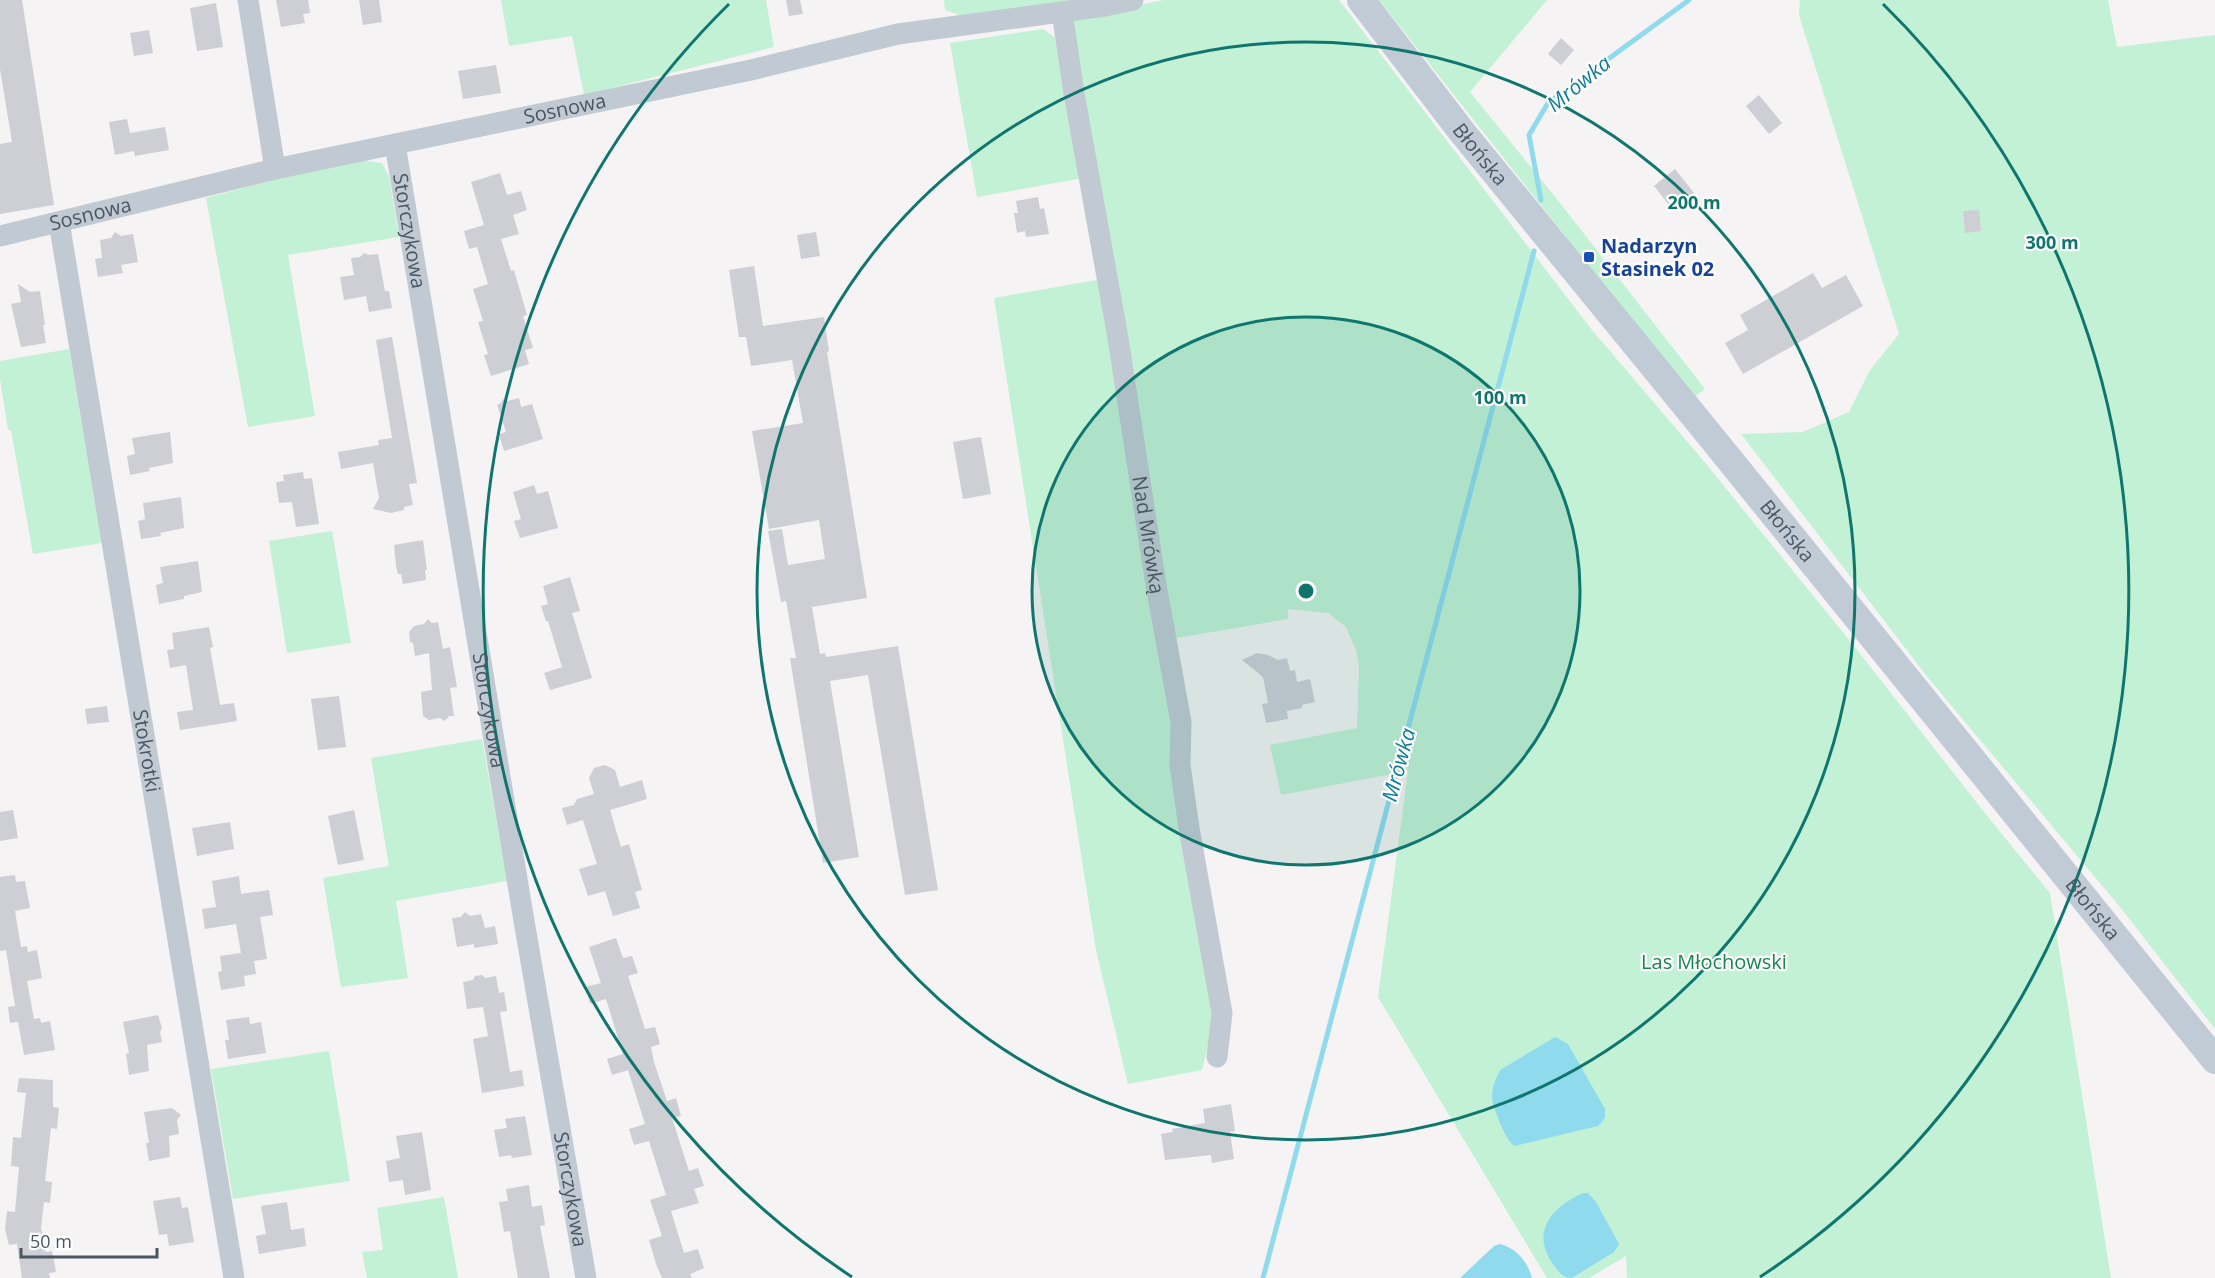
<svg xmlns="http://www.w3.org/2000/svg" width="2215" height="1278" viewBox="0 0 2215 1278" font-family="'Open Sans',sans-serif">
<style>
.green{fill:#c3f1d5}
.water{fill:#90daee}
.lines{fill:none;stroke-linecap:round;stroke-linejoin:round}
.stream{stroke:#90daee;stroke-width:5}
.building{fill:#cdcfd5}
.street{stroke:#c1cad2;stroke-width:21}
.secondary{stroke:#c1cbd6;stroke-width:28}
.ring{fill:none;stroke:#0f766e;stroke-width:3}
.transit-dot{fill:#1a4fb4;stroke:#fff;stroke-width:2}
.labels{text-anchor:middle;stroke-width:4.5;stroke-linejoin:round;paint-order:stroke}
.street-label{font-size:20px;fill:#4a5661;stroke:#fff}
.transit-label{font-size:20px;font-weight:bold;fill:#164399;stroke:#fff;text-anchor:start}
.park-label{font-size:20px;fill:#17864f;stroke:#fff}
.water-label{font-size:21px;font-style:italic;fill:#0c7c9b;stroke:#fff}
.centre{fill:#0f766e;stroke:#fff;stroke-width:3}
.ring-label{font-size:18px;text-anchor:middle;font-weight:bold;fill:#0f766e;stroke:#fff;stroke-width:4.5;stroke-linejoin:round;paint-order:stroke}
</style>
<rect width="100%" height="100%" fill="#f5f3f3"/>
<g class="green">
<polygon points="501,0 766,0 774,47 584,95 572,36 509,46"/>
<polygon points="944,0 1097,0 962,16 945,10"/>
<polygon points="1164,0 1339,0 1592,330 1702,459 1850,641 1988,817 2050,893 2111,1278 1627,1278 1626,1256 1589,1278 1547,1278 1378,997 1408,771 1281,795 1270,745 1357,728 1359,665 1356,650 1346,627 1328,613 1288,609 1288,619 1171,639 1072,18"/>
<polygon points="1379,0 1547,0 1470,92 1560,203 1705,389 1693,398"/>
<polygon points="1800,0 2108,0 2117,47 2215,35 2215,1029 2120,907 1929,679 1741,434 1803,432 1849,412 1870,370 1899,334 1799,15"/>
<polygon points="1043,29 1060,41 1084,178 977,197 950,43"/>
<polygon points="360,160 382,163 389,176 399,237 288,255 315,416 248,427 206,198 298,173"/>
<polygon points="1102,279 1216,1014 1202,1070 1128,1084 1096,950 994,298"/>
<polygon points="69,349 102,543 33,554 11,430 8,430 0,379 0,361"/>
<polygon points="332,531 351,643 287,653 269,541"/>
<polygon points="482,739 507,881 396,901 408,978 341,987 323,878 389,866 371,758"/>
<polygon points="329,1051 350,1181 233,1199 211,1069"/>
<polygon points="444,1197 458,1278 367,1278 362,1252 383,1250 377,1208"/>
</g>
<g class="water">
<path d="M1555 1037 1568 1044 1605 1109V1118L1598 1126 1515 1146C1506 1143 1494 1109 1492 1099 1491 1090 1496 1078 1500 1070Z"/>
<path d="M1583 1193H1588L1596 1202 1619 1244 1614 1252 1572 1278C1562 1278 1558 1271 1553 1264 1530 1232 1552 1207 1583 1193Z"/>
<path d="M1500 1244C1516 1248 1528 1262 1532 1278H1460L1494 1246Z"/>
</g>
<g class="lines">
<g class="stream">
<polyline points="1541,200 1529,135 1548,103 1689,0"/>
<polyline points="1263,1278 1534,251"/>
</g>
</g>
<g class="building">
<polygon points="0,0 22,0 54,205 0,214 0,144 12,142 0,69"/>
<polygon points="276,0 308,0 310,13 303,14 305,23 281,27"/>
<polygon points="359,0 379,0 382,22 363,25"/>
<polygon points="786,0 800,0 803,14 789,16"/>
<polygon points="216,3 223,47 197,51 190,8"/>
<polygon points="149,30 153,53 134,56 130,33"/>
<polygon points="1561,38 1574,50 1561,65 1548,54"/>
<polygon points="496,65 501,93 463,99 458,71"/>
<polygon points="1759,95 1782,123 1769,134 1746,106"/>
<polygon points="127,119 130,133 165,127 169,150 135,156 134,151 115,155 109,122"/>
<polygon points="1675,169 1694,193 1673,210 1654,186"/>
<polygon points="500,173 507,195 521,191 527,210 513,215 519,234 501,239 511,271 514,270 527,315 523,316 533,348 525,350 529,364 491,376 484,355 488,354 478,322 483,321 473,289 488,284 477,247 469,249 464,231 484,225 471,182"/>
<polygon points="1038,197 1040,209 1044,208 1049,234 1026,237 1025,231 1017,233 1014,213 1018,213 1016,201"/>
<polygon points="1979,210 1981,231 1965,233 1963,211"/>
<polygon points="115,232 121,236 133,234 138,262 121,265 123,273 98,277 95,259 102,258 100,240 111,238"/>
<polygon points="816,232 820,256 801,259 797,235"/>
<polygon points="364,253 369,255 378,254 385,291 389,291 392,308 369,312 366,296 344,300 340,277 354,275 351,258 360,257"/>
<polygon points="754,266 763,326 824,317 829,351 827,352 867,598 812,607 820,654 825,653 826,657 898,646 938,890 905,895 868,675 830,681 859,857 823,863 790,658 796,658 786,601 781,602 768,531 782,529 788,565 825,559 819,520 769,529 752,431 803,423 792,360 751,366 746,337 739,337 729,270"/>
<polygon points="1813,273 1822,288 1846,275 1863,306 1743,374 1725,343 1748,330 1740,315"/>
<polygon points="18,284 30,292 40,291 45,325 43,325 46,343 21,347 11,304 21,302"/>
<polygon points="392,337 417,483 409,484 413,505 404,507 404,510 391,513 373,509 379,498 373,463 341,469 338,452 379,445 378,440 392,438 376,340"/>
<polygon points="519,398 521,407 532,404 543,439 504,451 499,434 506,432 497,405 501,403 503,399 508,401"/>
<polygon points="170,432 173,463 149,468 150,471 130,475 127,456 135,454 132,438"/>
<polygon points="981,437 991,494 963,499 953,442"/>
<polygon points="303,472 304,479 312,478 319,524 296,527 292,502 279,503 276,482 284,481 283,475"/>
<polygon points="534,485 537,494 548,491 558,528 520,538 514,521 521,519 513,492"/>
<polygon points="181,497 184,528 160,533 161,536 141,539 138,521 145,519 143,503"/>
<polygon points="423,540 427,570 425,570 426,580 403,584 401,574 398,574 396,566 394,545"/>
<polygon points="198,561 202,592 184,596 184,599 159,604 156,585 163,583 160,567"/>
<polygon points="570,577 580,611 572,613 592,678 550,690 544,673 562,667 548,621 546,621 541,606 548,604 543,586"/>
<polygon points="428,619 432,623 438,622 443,649 450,647 457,687 450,688 454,716 449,716 445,721 440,718 429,720 423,716 421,692 432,690 429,653 415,656 413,643 410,642 409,632 414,626 424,624"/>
<polygon points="209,627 213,647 210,648 220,705 234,703 237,721 180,730 177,712 193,710 186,665 170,668 167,650 174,649 172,633"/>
<polygon points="1257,653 1268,655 1278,660 1287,658 1290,671 1295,670 1297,682 1310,679 1315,702 1302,705 1302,708 1287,711 1288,719 1266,723 1262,704 1268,703 1263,677 1242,660"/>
<polygon points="339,696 346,747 318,750 311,699"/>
<polygon points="107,706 109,722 87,724 85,709"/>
<polygon points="605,765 615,770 620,787 642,780 647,799 610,810 621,847 629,844 642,890 635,892 640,908 613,916 605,891 588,896 579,869 597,864 583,820 567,825 562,808 574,805 577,799 594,794 589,778 594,768"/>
<polygon points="13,810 18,838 0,841 0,812"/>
<polygon points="354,810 364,860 338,865 328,816"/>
<polygon points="230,822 234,849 197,856 192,828"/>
<polygon points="15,875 16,882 25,881 30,908 15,911 21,947 27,946 28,952 37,950 42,978 27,981 34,1019 40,1018 41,1023 50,1021 55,1050 24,1055 18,1022 10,1023 8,1007 15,1006 6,950 0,951 0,877"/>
<polygon points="239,876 241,894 269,890 273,915 260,917 267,959 254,961 256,974 244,976 245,986 221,990 218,972 222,971 220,956 241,953 236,924 205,929 202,909 216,907 212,881"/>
<polygon points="465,912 470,916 481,914 485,928 495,926 498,944 474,948 474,944 457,947 452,918 461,917"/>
<polygon points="616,938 623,958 632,956 638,973 628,976 645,1029 655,1027 660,1044 651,1047 654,1062 667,1101 676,1098 681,1116 672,1118 689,1171 698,1168 704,1186 694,1189 699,1203 671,1211 684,1253 698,1249 704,1268 690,1274 692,1278 662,1278 656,1264 649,1240 662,1236 650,1200 666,1195 649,1141 634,1145 629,1129 645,1124 628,1070 612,1075 607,1059 623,1054 606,999 590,1004 585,987 601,983 589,947"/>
<polygon points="482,975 485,978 496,976 499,993 504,992 507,1011 500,1012 510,1072 522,1070 524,1086 482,1093 473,1039 488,1036 483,1007 467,1009 463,982 473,980 475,976"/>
<polygon points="158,1015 162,1028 160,1032 162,1042 147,1045 149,1071 129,1075 126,1054 129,1053 123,1022"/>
<polygon points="249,1017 250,1024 261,1022 266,1053 228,1059 225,1040 229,1040 226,1020"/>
<polygon points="19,1078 53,1080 53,1107 59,1108 57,1129 51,1128 45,1181 52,1182 50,1203 44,1202 41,1228 46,1252 52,1251 56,1272 49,1273 50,1278 22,1278 17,1244 9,1245 5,1229 7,1211 15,1212 19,1167 11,1166 13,1137 21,1138 26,1093 17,1092"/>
<polygon points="1231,1104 1235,1131 1230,1132 1234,1159 1212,1163 1211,1155 1165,1160 1161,1134 1173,1132 1172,1129 1205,1123 1203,1109"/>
<polygon points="172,1108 181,1115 177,1120 179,1134 169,1136 170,1157 149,1161 146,1143 149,1143 144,1112"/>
<polygon points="525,1116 532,1155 512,1158 511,1155 499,1157 494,1130 507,1128 505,1119"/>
<polygon points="422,1132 431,1190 405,1195 403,1180 389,1182 386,1161 400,1158 396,1136"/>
<polygon points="529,1185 532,1207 542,1205 545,1225 540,1226 550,1278 518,1278 510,1231 504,1232 499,1202 508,1201 506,1189"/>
<polygon points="180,1197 182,1208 188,1207 194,1242 169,1246 167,1234 159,1235 153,1201"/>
<polygon points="287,1202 291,1230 304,1228 306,1246 259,1254 256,1236 266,1234 261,1206"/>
</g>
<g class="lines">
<g class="street">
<polyline points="248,0 275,169"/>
<path id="s1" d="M1062 12 1074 93 1118 338 1156 585 1181 722 1180 765 1189 828 1222 1013 1217 1057"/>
<path id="s2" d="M395 144 525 927 586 1278"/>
<path id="s3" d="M59 222 234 1278"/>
<path id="s4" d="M0 236 275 169 751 70 898 34 1105 6 1133 0"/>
</g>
<path class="secondary" id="s5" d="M1361 0 1462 132 1712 438 2215 1060"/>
</g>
<circle cx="1306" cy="591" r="274" fill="#0f766e" fill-opacity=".12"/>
<g class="ring">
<circle cx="1306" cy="591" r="274"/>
<circle cx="1306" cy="591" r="549"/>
<path d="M852 1277A823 823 0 0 1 729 4M1883 4A823 823 0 0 1 1760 1277"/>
</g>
<rect class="transit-dot" x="1583" y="251" width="12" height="12" rx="3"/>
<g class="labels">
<g class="street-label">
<text dy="7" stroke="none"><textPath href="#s4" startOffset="579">Sosnowa</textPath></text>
<text dy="7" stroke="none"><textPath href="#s5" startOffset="195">Błońska</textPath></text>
<text dy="7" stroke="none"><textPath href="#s4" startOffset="93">Sosnowa</textPath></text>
<text dy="7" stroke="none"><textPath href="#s2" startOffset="88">Storczykowa</textPath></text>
<text dy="7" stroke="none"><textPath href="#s5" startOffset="681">Błońska</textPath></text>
<text dy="7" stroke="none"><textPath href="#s1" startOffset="530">Nad Mrówką</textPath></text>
<text dy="7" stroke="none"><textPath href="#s2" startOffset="574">Storczykowa</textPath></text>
<text dy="7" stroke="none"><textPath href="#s3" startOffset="536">Stokrotki</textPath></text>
<text dy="7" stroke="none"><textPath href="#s5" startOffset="1167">Błońska</textPath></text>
<text dy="7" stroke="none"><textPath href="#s2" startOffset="1060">Storczykowa</textPath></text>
</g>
<g class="transit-label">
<text x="1601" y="253">Nadarzyn<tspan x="1601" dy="23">Stasinek 02</tspan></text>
</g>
<g class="park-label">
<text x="1714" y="969">Las Młochowski</text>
</g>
<g class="water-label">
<text transform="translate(1579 84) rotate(-39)" y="7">Mrówka</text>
<text transform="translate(1399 765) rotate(-75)" y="7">Mrówka</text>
</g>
</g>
<circle cx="1306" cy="591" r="9" class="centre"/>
<g class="ring-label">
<text x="1694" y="209">200 m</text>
<text x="2052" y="249">300 m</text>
<text x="1500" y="404">100 m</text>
</g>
<path d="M21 1248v9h136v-9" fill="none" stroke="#4a5661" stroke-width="3"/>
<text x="30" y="1248" font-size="18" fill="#4a5661" stroke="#ffffff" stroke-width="4.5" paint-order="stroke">50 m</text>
</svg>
